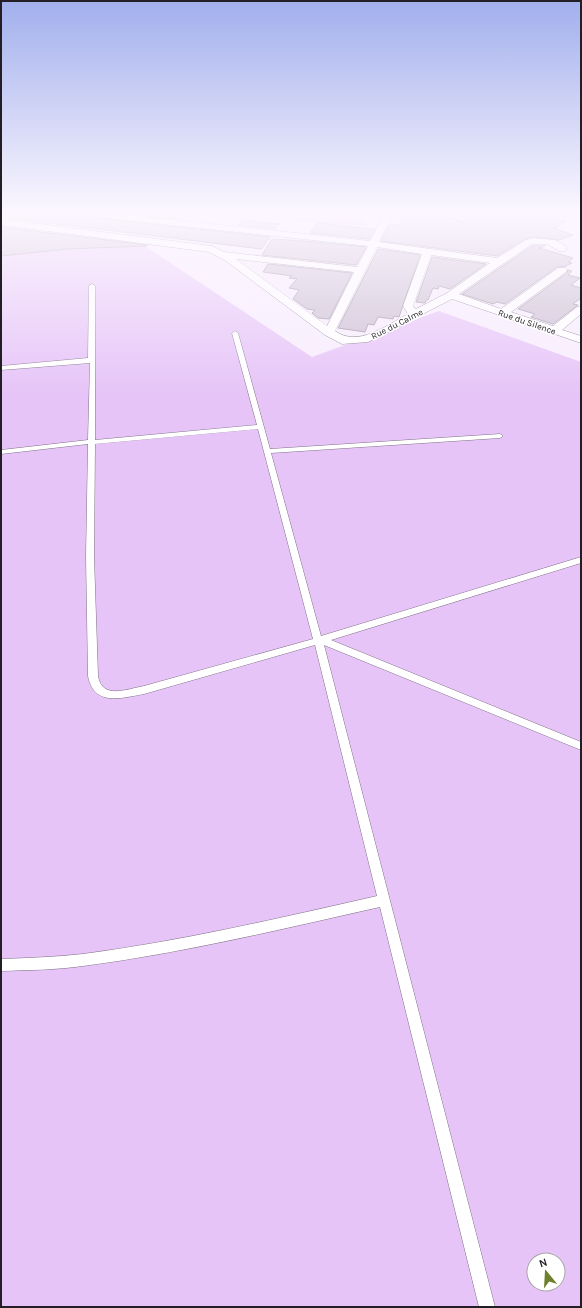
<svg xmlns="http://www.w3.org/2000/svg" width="582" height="1308" viewBox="0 0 582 1308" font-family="Karla,sans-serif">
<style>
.green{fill:#e6c4f7;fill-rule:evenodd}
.building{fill:#cbbed2;stroke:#9e91a5}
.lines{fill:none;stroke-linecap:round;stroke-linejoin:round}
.service-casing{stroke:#7f7385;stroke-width:1}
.minor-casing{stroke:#7f7385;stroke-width:1}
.service{fill:#fff;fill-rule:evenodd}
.minor{fill:#fff;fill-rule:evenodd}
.labels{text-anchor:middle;stroke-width:3;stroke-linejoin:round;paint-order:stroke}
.far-street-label{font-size:9px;fill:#231e26;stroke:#fff}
</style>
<rect width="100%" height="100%" fill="#f8edfe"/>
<g class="green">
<polygon points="267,211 359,211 368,226 244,218"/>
<path d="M1 231 145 246 312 357 439 311 581 362V1307H1ZM534 1260H558V1284H534Z"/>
</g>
<g class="building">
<polygon points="20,211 63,211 68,215 270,237 261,249 9,218"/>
<polygon points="99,211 183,211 176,219"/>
<polygon points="408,211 434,211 461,222 467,217 450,211 528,211 558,217 556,219 567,221 554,228 573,235 559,240 533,237 525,239 497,256 381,241 390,224 398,225"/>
<polygon points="242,220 279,224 275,229 238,225"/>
<polygon points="317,223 375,229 369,239 310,233"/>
<polygon points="1,227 147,245 147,246 67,249 1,256"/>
<polygon points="272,239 304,241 366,247 356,265 262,255"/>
<polygon points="532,246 545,246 539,248 573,258 568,262 572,263 566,266 557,267 505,304 497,302 493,304 462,294"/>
<polygon points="378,249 420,255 399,317 394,316 393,319 378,317 374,325 368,324 365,332 338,328"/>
<polygon points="432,257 486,264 450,289 439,286 438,289 433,288 428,300 426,300 425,303 416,302"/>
<polygon points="268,264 352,273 329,319 318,318 312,313 315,310 307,309 293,299 299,290 289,288 297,279 289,278 292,276 263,272"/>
<polygon points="568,270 572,271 568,275 580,278 571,285 581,288 581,298 573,304 578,305 553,324 531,317 535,314 518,309 567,273"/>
</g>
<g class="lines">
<g class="service-casing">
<path id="service" d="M92 284 95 286V440L257 425 232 333 235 331 238 333 270 449 500 434 503 436 500 438 271 453 321 636 581 557V563L331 640 581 742V750L324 645 495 1307H479L380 907C282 929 183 953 83 966 56 970 28 970 1 971V959C28 958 56 957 83 954 182 941 280 918 377 896L315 645 144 694C121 698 94 707 88 676L86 557 88 444 1 454V450L88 440 90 363 1 370V366L88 358 89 286ZM258 429 313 639 144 686C127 689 102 700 98 676L94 557 95 444Z"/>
</g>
<g class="minor-casing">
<g id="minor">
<path d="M64 211H89L370 241 385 213 388 211H397L392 216 379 242 497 258 526 240 533 238 555 240 563 244 567 249 565 251H559L547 244H532L459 294 501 309 558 268H566L567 270 566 272 511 312 553 326 577 307 581 306V314L562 330 581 336V343L452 299 368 342 342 344 325 335 226 261 209 252 1 225V219L212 246 224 252 357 267 368 246 68 214ZM377 247 422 254 403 306 408 314C387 325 358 348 335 331ZM431 255 490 263 447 293 416 309 413 306ZM236 259 354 272 327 326Z"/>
<polygon points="435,211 447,211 466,218 462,221"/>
</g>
</g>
<use href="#service" class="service"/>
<use href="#minor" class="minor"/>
</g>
<linearGradient id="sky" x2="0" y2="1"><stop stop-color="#a1afec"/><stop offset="0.54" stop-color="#fcf7ff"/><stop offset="1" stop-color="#fcf7ff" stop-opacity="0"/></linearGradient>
<rect width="582" height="394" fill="url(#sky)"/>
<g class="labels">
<g class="far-street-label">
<text transform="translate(527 322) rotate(19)" y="3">Rue du Silence</text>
<text transform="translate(397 324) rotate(-27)" y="3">Rue du Calme</text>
</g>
</g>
<rect width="582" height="1308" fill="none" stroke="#231e26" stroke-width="4"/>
<g transform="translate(546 1272) rotate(342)"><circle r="19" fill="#ffffff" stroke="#a7a5a8"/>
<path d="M0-3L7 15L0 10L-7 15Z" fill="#6e7f2e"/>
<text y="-6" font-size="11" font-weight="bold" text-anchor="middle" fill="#231e26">N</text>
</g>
</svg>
